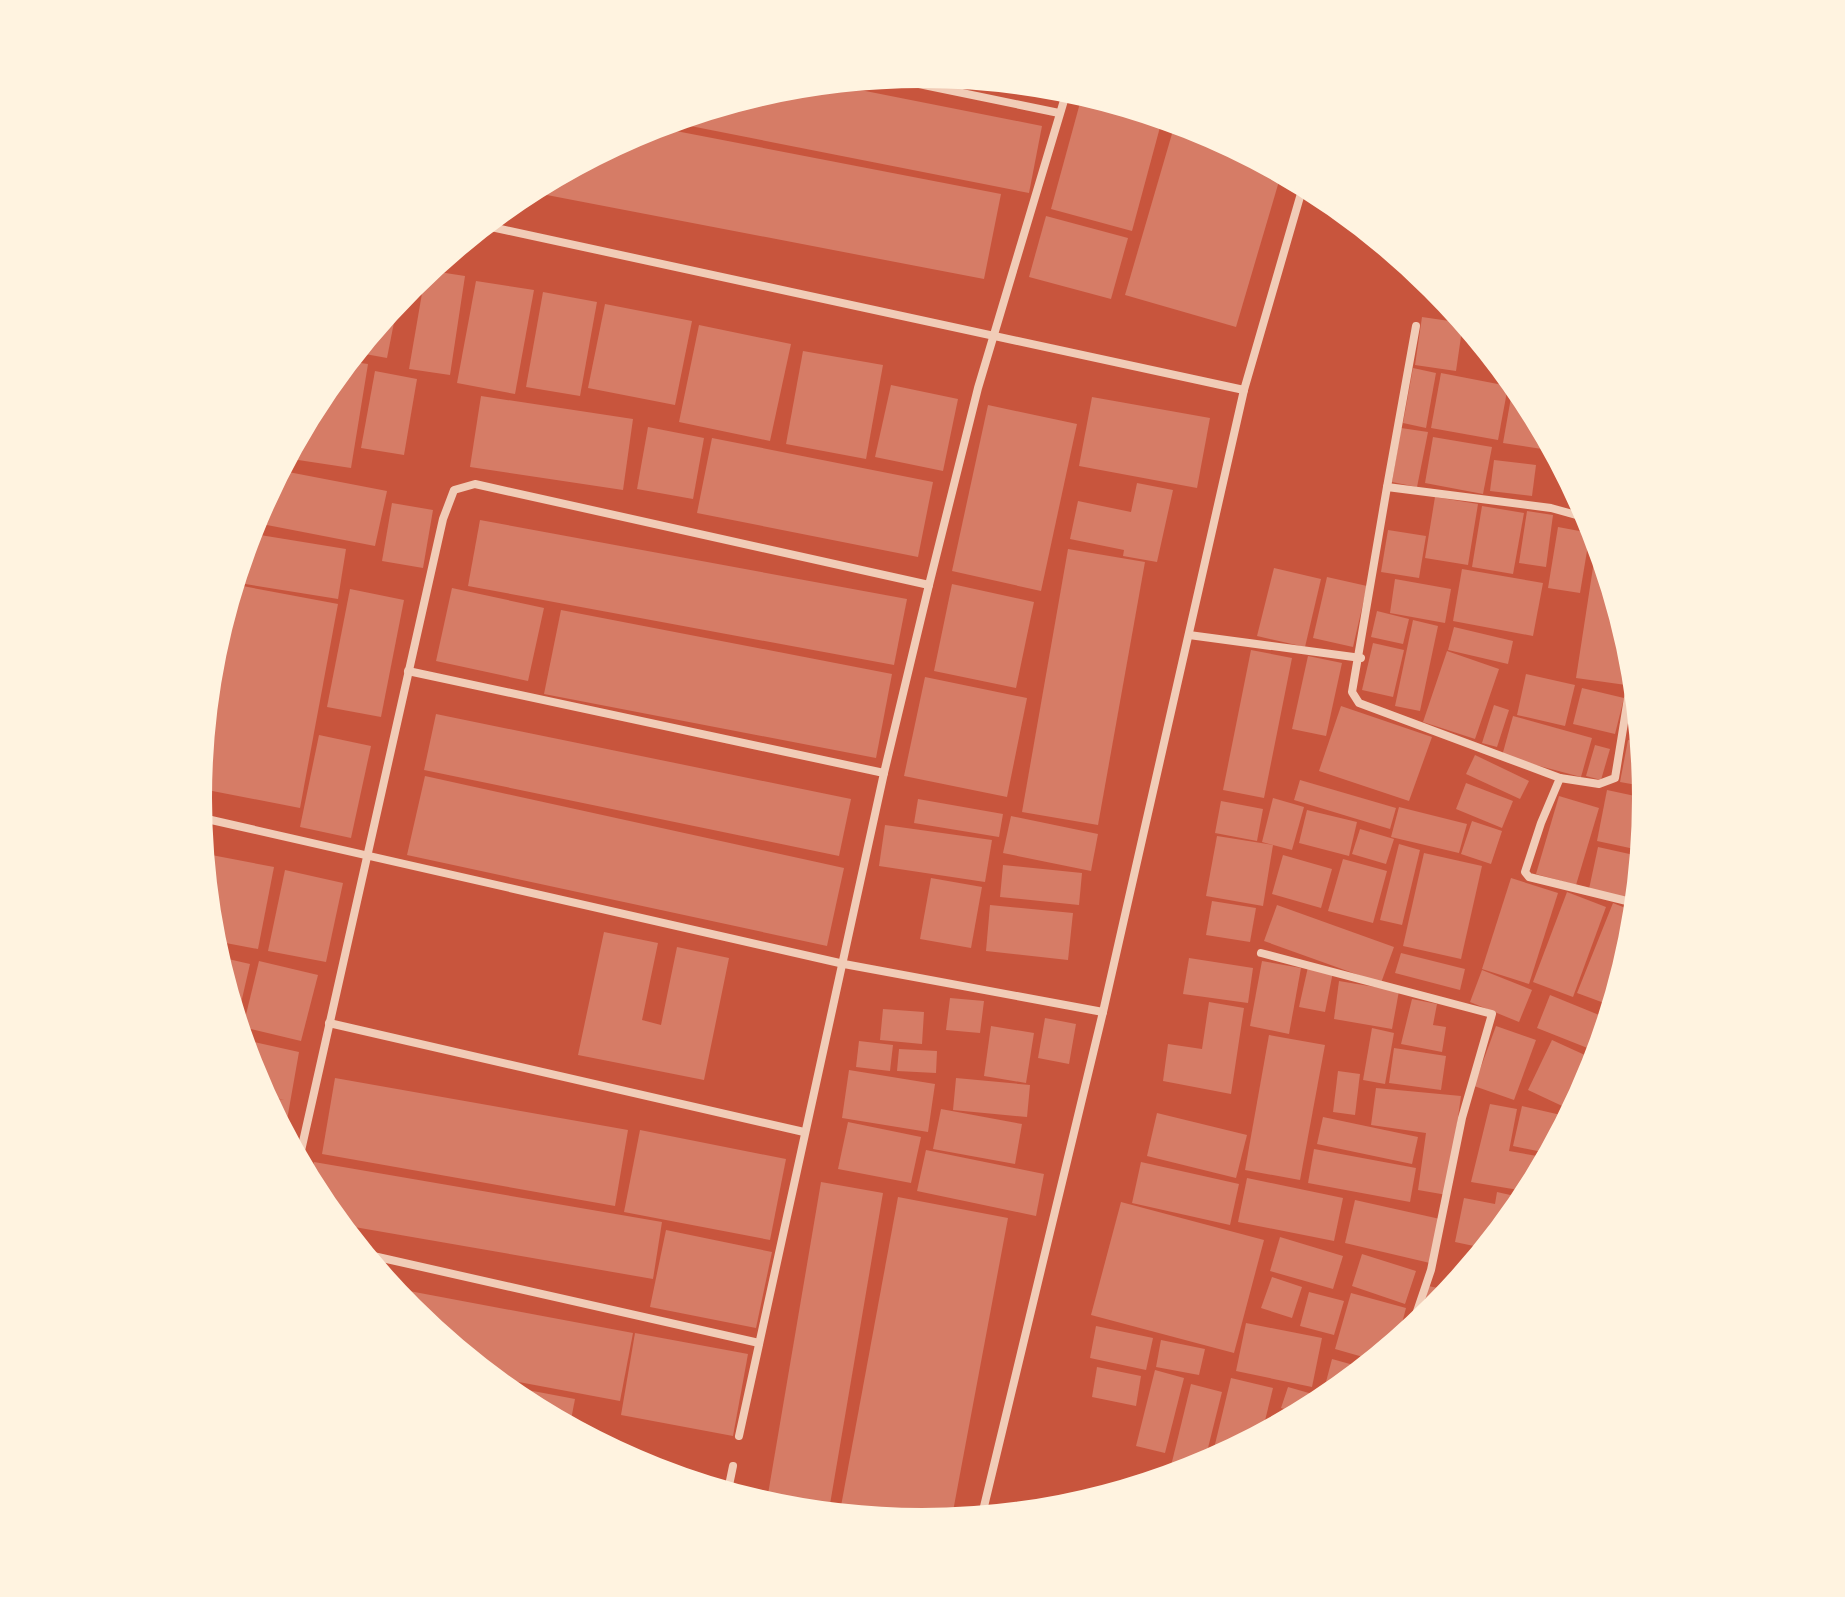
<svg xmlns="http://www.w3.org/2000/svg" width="1845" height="1597" viewBox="0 0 1845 1597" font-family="Rubik,sans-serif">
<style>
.building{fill:#d67c66}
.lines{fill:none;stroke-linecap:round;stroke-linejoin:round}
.minor{stroke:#f1ccb7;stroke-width:8}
.rim{fill:none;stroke:#fff3e0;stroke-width:4}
</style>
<rect width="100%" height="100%" fill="#c8553d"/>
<g class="building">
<polygon points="997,79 1005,80 1059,85 1057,95"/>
<polygon points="820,82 1042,126 1029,193 665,121 781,86"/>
<polygon points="1083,92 1163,116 1132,231 1051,209"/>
<polygon points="1176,120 1201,127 1282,171 1236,327 1125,295"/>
<polygon points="650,126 1001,194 984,279 526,191"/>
<polygon points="1046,216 1128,238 1111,299 1029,277"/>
<polygon points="426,270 465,276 450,375 409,369"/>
<polygon points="476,281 534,290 515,394 457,383"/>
<polygon points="543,292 597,302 580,396 526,387"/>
<polygon points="399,297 387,358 354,352"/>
<polygon points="605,304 692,321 675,405 588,388"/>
<polygon points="1422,317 1463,323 1456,371 1415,365"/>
<polygon points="699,325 791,344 770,441 679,422"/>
<polygon points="803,351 883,365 866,459 786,444"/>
<polygon points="346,361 368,364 351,468 285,458 319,395"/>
<polygon points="1413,368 1436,373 1426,428 1403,423"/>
<polygon points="375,371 417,379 404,455 361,448"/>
<polygon points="1441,373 1508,386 1498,440 1431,428"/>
<polygon points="891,385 958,399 943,471 875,457"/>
<polygon points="1513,386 1520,387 1527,395 1545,430 1542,449 1503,443"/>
<polygon points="481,396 633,419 623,490 470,467"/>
<polygon points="1092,397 1210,418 1197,488 1079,466"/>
<polygon points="988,405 1077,424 1041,591 952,571"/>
<polygon points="648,427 704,438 693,499 637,489"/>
<polygon points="1401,428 1428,432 1417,487 1392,482"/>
<polygon points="1433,437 1492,447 1483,494 1425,483"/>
<polygon points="712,438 933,482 918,557 697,513"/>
<polygon points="1494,460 1536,465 1532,496 1490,491"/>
<polygon points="278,470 387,491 375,546 251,522"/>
<polygon points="1137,483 1173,490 1157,562 1123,556 1124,550 1070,539 1078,501 1131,512"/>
<polygon points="1435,497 1478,504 1468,565 1425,558"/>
<polygon points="392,503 433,510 423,568 382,561"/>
<polygon points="1482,506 1524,513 1513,574 1472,567"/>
<polygon points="1527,511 1553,515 1546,567 1519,563"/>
<polygon points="480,520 907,599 894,665 468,586"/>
<polygon points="1558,527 1590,533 1580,593 1548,588"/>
<polygon points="1388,530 1426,536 1419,578 1381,572"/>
<polygon points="248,533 346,549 338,599 233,582"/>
<polygon points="1598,535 1632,647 1626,685 1576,678"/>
<polygon points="1068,549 1145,562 1098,825 1022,812"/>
<polygon points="1274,568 1321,579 1305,647 1257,636"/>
<polygon points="1462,569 1543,583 1533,636 1453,621"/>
<polygon points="1327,577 1367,586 1353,647 1313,638"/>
<polygon points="1395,579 1451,589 1445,623 1390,613"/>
<polygon points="232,584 338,604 300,808 197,788 210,656"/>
<polygon points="952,584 1034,602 1016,688 934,671"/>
<polygon points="452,588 544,608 528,681 436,661"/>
<polygon points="350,589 404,600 381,717 327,707"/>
<polygon points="561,610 892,674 876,758 544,694"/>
<polygon points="1377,611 1409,619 1403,644 1371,637"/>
<polygon points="1413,620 1438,626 1420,711 1395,706"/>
<polygon points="1454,627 1513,641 1508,664 1448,650"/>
<polygon points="1373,643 1404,650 1393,697 1362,690"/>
<polygon points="1251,650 1292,658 1264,798 1223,790"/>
<polygon points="1447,651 1499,669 1475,739 1423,722"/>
<polygon points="1308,656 1342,663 1326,736 1292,729"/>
<polygon points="1526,674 1575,685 1565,726 1517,715"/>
<polygon points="925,677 1027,698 1007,797 904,776"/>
<polygon points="1582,688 1624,698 1615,734 1573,724"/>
<polygon points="1494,705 1509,710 1497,747 1482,743"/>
<polygon points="1341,706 1432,737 1409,801 1319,771"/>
<polygon points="436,714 851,799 839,856 424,770"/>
<polygon points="1513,716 1592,738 1581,777 1502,756"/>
<polygon points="319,735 371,746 351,838 300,827"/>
<polygon points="1628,740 1644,743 1648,787 1620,782"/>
<polygon points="1595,745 1610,749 1601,780 1586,776"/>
<polygon points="1475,755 1529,781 1520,799 1466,774"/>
<polygon points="425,776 844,868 827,946 407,855"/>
<polygon points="1300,780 1396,808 1390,829 1294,800"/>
<polygon points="1466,783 1513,801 1502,828 1456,809"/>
<polygon points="1607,790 1649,799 1644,851 1597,841"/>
<polygon points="1559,796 1599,808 1576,885 1536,874"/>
<polygon points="1273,798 1304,807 1292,850 1262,842"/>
<polygon points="918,799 1003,814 999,837 914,823"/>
<polygon points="1221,801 1263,809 1257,841 1215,833"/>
<polygon points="1399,807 1467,824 1459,853 1391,837"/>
<polygon points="1307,810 1357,822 1349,856 1299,843"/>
<polygon points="1011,816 1098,834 1091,871 1003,853"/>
<polygon points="1472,821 1502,831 1491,864 1461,854"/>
<polygon points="885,825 992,840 985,882 879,866"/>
<polygon points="1360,829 1394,839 1386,864 1352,854"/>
<polygon points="1217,836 1273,845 1263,906 1206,896"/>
<polygon points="1399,844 1420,850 1402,925 1380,920"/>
<polygon points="1598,847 1643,857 1639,900 1589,889"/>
<polygon points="201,853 274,867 258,949 210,940"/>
<polygon points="1424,853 1482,866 1461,959 1403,946"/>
<polygon points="1283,855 1332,869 1321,908 1272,894"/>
<polygon points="1343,859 1387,871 1373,923 1328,911"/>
<polygon points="1003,865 1082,873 1079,905 1000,897"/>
<polygon points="285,870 343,883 326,962 268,951"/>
<polygon points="931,878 982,887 971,948 920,939"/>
<polygon points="1511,878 1558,893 1529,984 1482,969"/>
<polygon points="1567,892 1606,907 1573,997 1533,982"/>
<polygon points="1212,901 1256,908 1250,942 1206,935"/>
<polygon points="1613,903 1638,913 1635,941 1615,1007 1577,993"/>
<polygon points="990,905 1073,913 1068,960 986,951"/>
<polygon points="1277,905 1394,947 1381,983 1264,941"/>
<polygon points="604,932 658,943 642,1020 661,1025 677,947 729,958 704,1080 578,1055"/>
<polygon points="1401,953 1465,969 1460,990 1395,973"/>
<polygon points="215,956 250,964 236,1025"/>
<polygon points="1189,958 1253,968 1248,1003 1183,994"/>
<polygon points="259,961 318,975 301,1041 243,1027"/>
<polygon points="1262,961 1301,968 1289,1034 1250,1026"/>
<polygon points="1308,967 1333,972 1325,1012 1299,1007"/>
<polygon points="1482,970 1532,990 1519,1022 1470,1002"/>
<polygon points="1339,981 1399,991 1392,1029 1334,1019"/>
<polygon points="1550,995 1604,1017 1590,1049 1537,1028"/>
<polygon points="950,998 984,1001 980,1033 946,1030"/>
<polygon points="1412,999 1437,1004 1433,1025 1446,1027 1442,1052 1401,1044"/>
<polygon points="1209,1002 1244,1008 1231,1094 1163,1081 1168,1044 1202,1049"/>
<polygon points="883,1009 924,1012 922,1044 880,1040"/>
<polygon points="1045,1018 1076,1024 1069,1064 1038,1058"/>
<polygon points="991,1026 1034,1033 1026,1083 984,1076"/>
<polygon points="1496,1026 1536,1040 1514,1100 1474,1086"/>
<polygon points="1372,1028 1394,1033 1385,1084 1363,1080"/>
<polygon points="1269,1035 1325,1045 1300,1180 1245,1170"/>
<polygon points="240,1039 299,1052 284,1137 262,1097 284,1100 261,1094"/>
<polygon points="1552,1040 1598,1061 1575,1112 1528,1090"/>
<polygon points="859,1041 893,1045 890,1071 856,1067"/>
<polygon points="1394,1048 1446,1056 1441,1090 1389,1083"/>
<polygon points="899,1049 937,1051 936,1073 897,1071"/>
<polygon points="849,1070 935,1084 928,1132 842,1118"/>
<polygon points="1338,1071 1360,1074 1355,1115 1333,1112"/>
<polygon points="335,1078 628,1130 615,1206 322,1154"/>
<polygon points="956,1078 1030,1085 1027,1117 953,1110"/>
<polygon points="1376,1088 1461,1096 1447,1195 1418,1190 1426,1133 1371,1125"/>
<polygon points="1490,1104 1517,1109 1509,1151 1537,1156 1530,1192 1471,1182"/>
<polygon points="1522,1106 1561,1115 1552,1154 1513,1146"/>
<polygon points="941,1109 1022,1124 1015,1164 933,1149"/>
<polygon points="1157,1113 1247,1135 1236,1178 1147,1156"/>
<polygon points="1323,1117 1418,1137 1412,1164 1317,1144"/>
<polygon points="848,1122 921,1137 911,1183 838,1169"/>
<polygon points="640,1130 786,1159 770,1240 624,1212"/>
<polygon points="1314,1149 1416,1168 1410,1202 1308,1183"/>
<polygon points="926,1150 1044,1174 1036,1216 917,1191"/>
<polygon points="314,1162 662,1222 653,1279 337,1224 310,1186"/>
<polygon points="1141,1162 1239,1184 1230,1225 1132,1203"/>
<polygon points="1247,1178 1343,1198 1334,1241 1238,1222"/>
<polygon points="821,1182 883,1193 828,1516 766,1506"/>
<polygon points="1497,1192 1528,1199 1488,1249 1455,1242 1464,1198 1495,1204"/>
<polygon points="898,1197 1008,1218 951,1522 922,1525 839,1517"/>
<polygon points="1355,1200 1440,1219 1430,1263 1345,1243"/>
<polygon points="1121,1202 1264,1240 1234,1353 1091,1315"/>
<polygon points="666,1230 772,1252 756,1328 650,1307"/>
<polygon points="1280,1237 1343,1256 1333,1289 1270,1271"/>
<polygon points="1362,1254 1416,1271 1405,1304 1352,1286"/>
<polygon points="1272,1277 1302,1287 1292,1318 1261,1308"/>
<polygon points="1428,1286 1454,1291 1421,1325"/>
<polygon points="388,1287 633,1333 620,1401 487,1376 408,1312"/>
<polygon points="1309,1292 1344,1301 1334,1335 1300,1326"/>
<polygon points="1351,1293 1406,1308 1396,1346 1377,1361 1335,1349"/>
<polygon points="1246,1323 1322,1338 1312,1387 1236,1371"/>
<polygon points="1096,1326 1153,1338 1146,1370 1090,1358"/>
<polygon points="635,1333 748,1354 733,1436 621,1415"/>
<polygon points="1161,1340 1205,1349 1199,1375 1156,1367"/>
<polygon points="1332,1359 1368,1369 1344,1387 1326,1382"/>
<polygon points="1097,1367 1141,1376 1136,1406 1092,1397"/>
<polygon points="1155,1370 1184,1378 1165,1453 1136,1446"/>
<polygon points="1231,1378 1273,1388 1261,1437 1210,1465"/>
<polygon points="496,1384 575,1399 569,1430 519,1402"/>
<polygon points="1191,1384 1222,1392 1203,1468 1187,1474 1170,1470"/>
<polygon points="1288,1387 1330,1399 1303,1415 1281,1408"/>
</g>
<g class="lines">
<g class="minor">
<polyline points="880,76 1059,113"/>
<polyline points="482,225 1244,390"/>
<polyline points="1387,487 1416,326"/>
<polyline points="1594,520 1551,508 1387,487 1352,692 1359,703 1560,778 1541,823 1525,872 1529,877 1639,904"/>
<polyline points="1189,635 1361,658"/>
<polyline points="408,671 884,773"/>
<polyline points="1560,778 1599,784 1615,778 1635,655"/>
<polyline points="198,817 844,964 1103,1012"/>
<polyline points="1261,953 1492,1014 1462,1118 1431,1270 1409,1335"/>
<polyline points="329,1023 804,1132"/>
<polyline points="298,1164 443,519 454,490 475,484 929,585"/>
<polyline points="360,1253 759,1343"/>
<polyline points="739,1436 884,773 929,585 978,388 1068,87"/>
<polyline points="727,1495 733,1466"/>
<polyline points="981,1519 1103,1012 1244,390 1304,183"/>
</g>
</g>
<path d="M0 0H1845V1597H0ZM210 798a712 712 0 1 1 1424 0a712 712 0 1 1-1424 0Z" fill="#fff3e0" fill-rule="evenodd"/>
<path class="rim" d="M210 798a712 712 0 1 1 1424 0a712 712 0 1 1-1424 0Z"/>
</svg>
